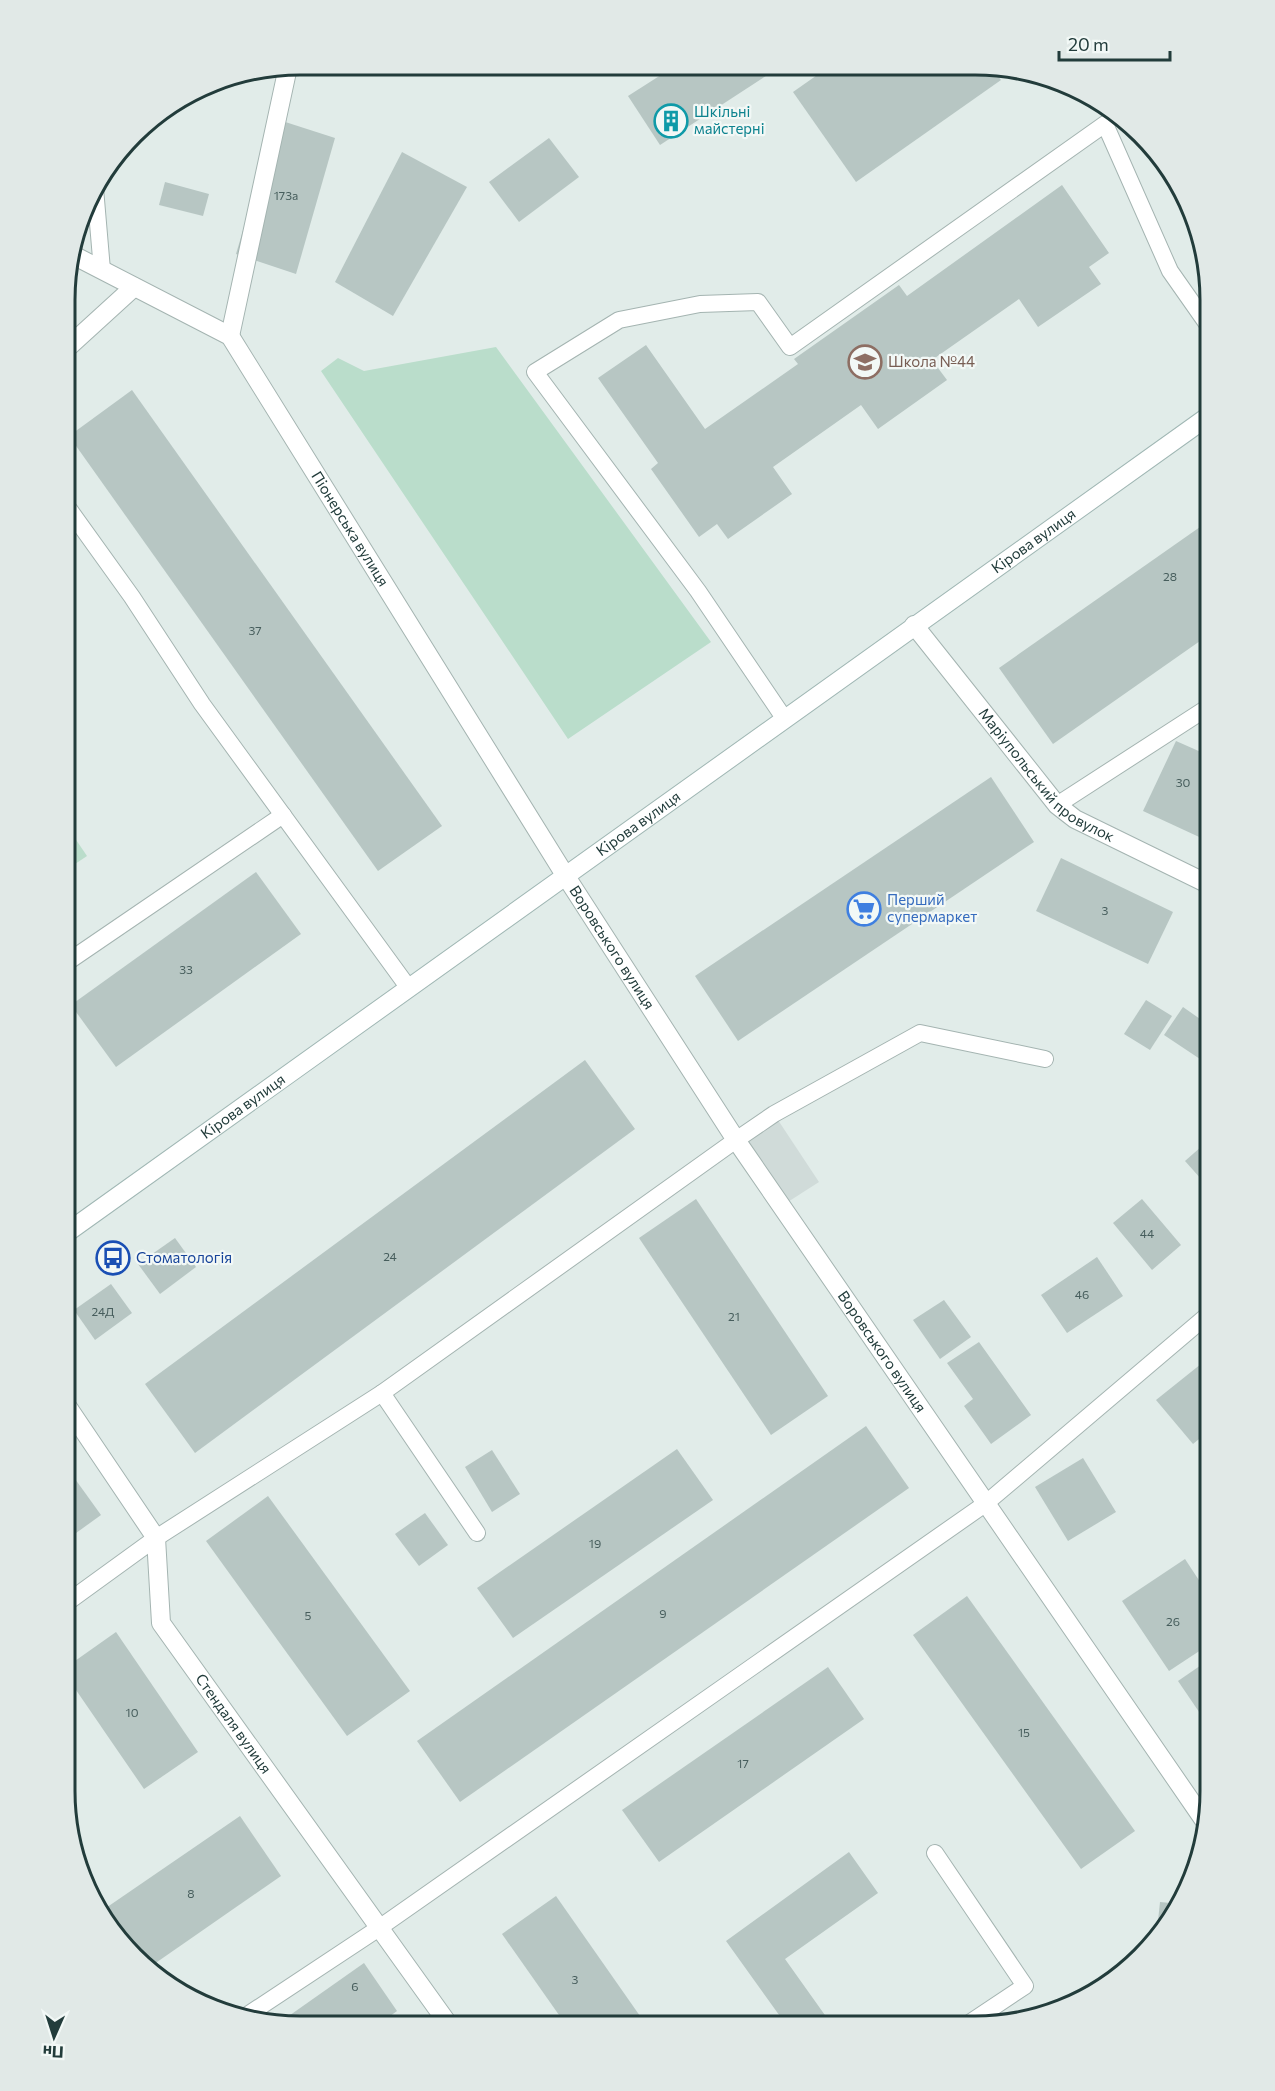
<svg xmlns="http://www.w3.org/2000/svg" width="1275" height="2091" viewBox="0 0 1275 2091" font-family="Commissioner,sans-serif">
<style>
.built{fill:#d0dbd9}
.green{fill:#baddcb}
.building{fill:#b7c6c3}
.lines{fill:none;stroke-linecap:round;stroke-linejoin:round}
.lane-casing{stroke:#a4b4b1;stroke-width:18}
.street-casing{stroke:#a4b4b1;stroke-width:20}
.secondary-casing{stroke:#a0b7b4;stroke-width:20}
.lane{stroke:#fff;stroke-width:16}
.street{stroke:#fff;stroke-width:18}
.secondary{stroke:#fff;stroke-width:18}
.labels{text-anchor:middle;stroke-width:4.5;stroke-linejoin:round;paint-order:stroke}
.number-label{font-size:12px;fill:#475e5d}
.culture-label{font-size:15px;fill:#0d838f;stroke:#f2f8f6;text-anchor:start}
.education-label{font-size:15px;fill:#785e54;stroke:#f2f8f6;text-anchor:start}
.street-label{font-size:15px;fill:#223c3b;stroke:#f2f8f6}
.shop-label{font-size:15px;fill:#366cbe;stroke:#f2f8f6;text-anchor:start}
.transit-label{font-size:15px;fill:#164399;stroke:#f2f8f6;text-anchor:start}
.rim{fill:none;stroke:#223c3b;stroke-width:3}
</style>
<rect width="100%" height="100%" fill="#e1ece9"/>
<polygon class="built" points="774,1114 819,1182 780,1207 736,1140"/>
<g class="green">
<polygon points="496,347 711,642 568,739 321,371 338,358 364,371"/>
<polygon points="66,825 87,856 66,870"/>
</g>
<g class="building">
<polygon points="675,66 777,66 778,68 660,145 628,96"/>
<polygon points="830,66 991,67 1001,80 856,182 793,92"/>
<polygon points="276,119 335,138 296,274 236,254"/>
<polygon points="549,138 579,177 519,222 489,182"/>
<polygon points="402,152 467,187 393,316 335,282"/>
<polygon points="165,182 209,194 203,216 159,205"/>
<polygon points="1062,185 1109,253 1089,267 1101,284 1038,327 1019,299 932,360 947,380 878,429 861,405 773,467 792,494 728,539 717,524 699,537 651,469 658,463 598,378 646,345 705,429 798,364 794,359 899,285 907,296"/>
<polygon points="132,390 442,826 378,871 69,436"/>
<polygon points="1210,520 1210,634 1053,744 999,668"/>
<polygon points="1176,741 1210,756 1210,842 1143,811"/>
<polygon points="991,777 1034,842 738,1041 695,976"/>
<polygon points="1061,858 1173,912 1148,964 1036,911"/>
<polygon points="256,872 301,934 116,1067 71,1005"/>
<polygon points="1146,1000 1172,1016 1150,1050 1124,1034"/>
<polygon points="1183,1007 1210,1026 1210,1050 1203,1061 1164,1035"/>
<polygon points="585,1060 635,1129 195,1453 145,1384"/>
<polygon points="1210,1139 1210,1189 1185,1161"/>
<polygon points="696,1199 828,1396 771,1435 639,1238"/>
<polygon points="1142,1199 1181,1245 1152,1270 1113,1223"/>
<polygon points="175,1238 196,1267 160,1294 138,1264"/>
<polygon points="1097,1257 1123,1296 1067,1333 1041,1295"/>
<polygon points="111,1284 132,1313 95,1340 74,1310"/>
<polygon points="944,1300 971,1337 940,1359 913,1320"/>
<polygon points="979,1342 1031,1415 991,1444 964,1406 973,1399 947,1363"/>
<polygon points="1206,1360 1210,1365 1210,1430 1193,1444 1156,1400"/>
<polygon points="866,1426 909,1488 460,1802 417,1741"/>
<polygon points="677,1449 713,1500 513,1638 477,1588"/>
<polygon points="492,1450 520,1494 492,1512 465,1467"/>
<polygon points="1083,1458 1116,1512 1068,1541 1035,1487"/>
<polygon points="65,1465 101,1515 65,1541"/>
<polygon points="268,1496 410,1691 347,1736 206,1541"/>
<polygon points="425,1513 448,1545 419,1566 395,1534"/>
<polygon points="1185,1559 1210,1597 1210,1644 1169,1671 1122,1601"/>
<polygon points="967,1596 1135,1831 1081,1869 913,1635"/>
<polygon points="116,1632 198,1752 144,1789 65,1674 65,1668"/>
<polygon points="1210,1659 1210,1728 1178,1681"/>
<polygon points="828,1667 864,1719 659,1862 622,1810"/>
<polygon points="240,1816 281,1876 147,1969 113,1934 100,1912"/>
<polygon points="849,1852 878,1893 785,1959 827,2018 816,2026 787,2026 726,1941"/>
<polygon points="556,1896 647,2026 566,2025 502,1934"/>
<polygon points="1160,1902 1180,1904 1162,1934 1156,1940"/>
<polygon points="364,1963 397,2011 378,2025 276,2025"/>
</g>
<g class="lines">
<g class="lane-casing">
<g id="lane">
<polyline points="95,188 102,270"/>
<polyline points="66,505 132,597 202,704 408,987"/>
<polyline points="784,718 698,591 535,372 619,320 700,304 758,302 790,347 1105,124 1170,271 1210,328"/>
<polyline points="1057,805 1210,706"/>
<polyline points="66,963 283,815"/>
<polyline points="382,1393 477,1533"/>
<polyline points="65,1604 156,1538 382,1393 736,1140 774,1114 920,1033 1045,1059"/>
<polyline points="935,1853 1025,1986 965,2026"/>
<polyline points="243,2018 379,1928 985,1504 1210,1313"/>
</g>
</g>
<g class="street-casing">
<g id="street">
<path id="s1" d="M71 254 230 336 565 875 736 1140 1206 1823"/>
<polyline points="230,336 288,67"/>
<polyline points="66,349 134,287"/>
<path id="s2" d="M914 625 1057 805 1075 819 1210 885"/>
<path id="s3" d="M65 1403 156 1538 161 1623 449 2025"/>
</g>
</g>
<g class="secondary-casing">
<g id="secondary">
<path id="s4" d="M65 1234 1210 415"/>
</g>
</g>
<use href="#lane" class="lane"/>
<use href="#street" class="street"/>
<use href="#secondary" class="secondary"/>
</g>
<defs>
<g id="building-ring" transform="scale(1.725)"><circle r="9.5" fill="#f2f8f6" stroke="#0f9aa8" stroke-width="1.5"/><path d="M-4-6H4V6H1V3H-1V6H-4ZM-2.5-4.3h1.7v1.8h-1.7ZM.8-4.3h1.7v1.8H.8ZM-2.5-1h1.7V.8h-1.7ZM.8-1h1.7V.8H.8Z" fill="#0f9aa8"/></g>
<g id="school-ring" transform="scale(1.725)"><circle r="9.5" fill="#f2f8f6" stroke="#8d6e63" stroke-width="1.5"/><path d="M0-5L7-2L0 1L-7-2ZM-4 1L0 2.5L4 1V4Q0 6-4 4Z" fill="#8d6e63"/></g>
<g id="supermarket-ring" transform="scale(1.725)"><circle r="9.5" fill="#f2f8f6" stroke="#3f7fe0" stroke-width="1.5"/><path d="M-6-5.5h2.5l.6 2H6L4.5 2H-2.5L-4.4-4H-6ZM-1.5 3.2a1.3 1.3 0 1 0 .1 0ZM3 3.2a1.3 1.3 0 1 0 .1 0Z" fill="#3f7fe0"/></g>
<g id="bus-ring" transform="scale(1.725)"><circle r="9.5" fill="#f2f8f6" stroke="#1a4fb4" stroke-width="1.5"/><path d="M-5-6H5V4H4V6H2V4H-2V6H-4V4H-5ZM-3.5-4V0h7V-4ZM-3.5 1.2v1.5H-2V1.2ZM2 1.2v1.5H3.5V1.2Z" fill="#1a4fb4"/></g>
</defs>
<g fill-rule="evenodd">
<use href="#building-ring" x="671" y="121"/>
<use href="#school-ring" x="865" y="362"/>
<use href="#supermarket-ring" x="864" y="909"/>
<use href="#bus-ring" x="113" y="1258"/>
</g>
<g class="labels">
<g class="number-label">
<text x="286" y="200">173а</text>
<text x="1170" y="581">28</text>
<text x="255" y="635">37</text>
<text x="1183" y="787">30</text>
<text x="1105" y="915">3</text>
<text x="186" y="974">33</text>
<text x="1147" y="1238">44</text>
<text x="390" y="1261">24</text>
<text x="1082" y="1299">46</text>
<text x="103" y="1316">24Д</text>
<text x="734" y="1321">21</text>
<text x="595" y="1548">19</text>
<text x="663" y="1618">9</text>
<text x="308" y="1620">5</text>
<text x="1173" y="1626">26</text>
<text x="132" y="1717">10</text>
<text x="1024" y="1737">15</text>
<text x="743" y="1768">17</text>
<text x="191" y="1898">8</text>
<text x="575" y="1984">3</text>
<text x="355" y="1991">6</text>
</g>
<g class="culture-label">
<text x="694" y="117">Шкільні<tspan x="694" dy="17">майстерні</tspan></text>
</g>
<g class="education-label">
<text x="888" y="367">Школа №44</text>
</g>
<g class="street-label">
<text dy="5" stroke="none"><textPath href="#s1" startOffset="406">Піонерська вулиця</textPath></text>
<text dy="5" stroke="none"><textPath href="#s4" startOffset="1191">Кірова вулиця</textPath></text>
<text dy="5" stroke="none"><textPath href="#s2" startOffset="202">Маріупольський провулок</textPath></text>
<text dy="5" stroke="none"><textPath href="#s4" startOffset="705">Кірова вулиця</textPath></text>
<text dy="5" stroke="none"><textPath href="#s1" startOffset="900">Воровського вулиця</textPath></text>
<text dy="5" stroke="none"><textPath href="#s4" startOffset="219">Кірова вулиця</textPath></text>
<text dy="5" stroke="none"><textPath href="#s1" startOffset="1386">Воровського вулиця</textPath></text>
<text dy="5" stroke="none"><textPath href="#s3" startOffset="372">Стендаля вулиця</textPath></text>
</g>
<g class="shop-label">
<text x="887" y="905">Перший<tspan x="887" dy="17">супермаркет</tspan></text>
</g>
<g class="transit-label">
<text x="136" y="1263">Стоматологія</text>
</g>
</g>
<path d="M0 0H1275V2091H0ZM300 75H975A225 225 0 0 1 1200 300V1791A225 225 0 0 1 975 2016H300A225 225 0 0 1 75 1791V300A225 225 0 0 1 300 75Z" fill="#e1e9e7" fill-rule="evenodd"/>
<path class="rim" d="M300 75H975A225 225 0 0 1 1200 300V1791A225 225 0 0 1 975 2016H300A225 225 0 0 1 75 1791V300A225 225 0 0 1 300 75Z"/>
<g transform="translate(54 2037) rotate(183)" stroke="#f2f8f6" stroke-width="4.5" paint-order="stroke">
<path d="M0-4.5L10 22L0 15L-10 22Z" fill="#223c3b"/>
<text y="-9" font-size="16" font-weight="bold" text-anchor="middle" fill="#223c3b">Пн</text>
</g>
<path d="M1059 51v9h111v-9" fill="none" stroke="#223c3b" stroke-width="3"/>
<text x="1068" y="51" font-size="18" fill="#223c3b" stroke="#f2f8f6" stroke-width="4.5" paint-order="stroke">20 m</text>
</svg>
